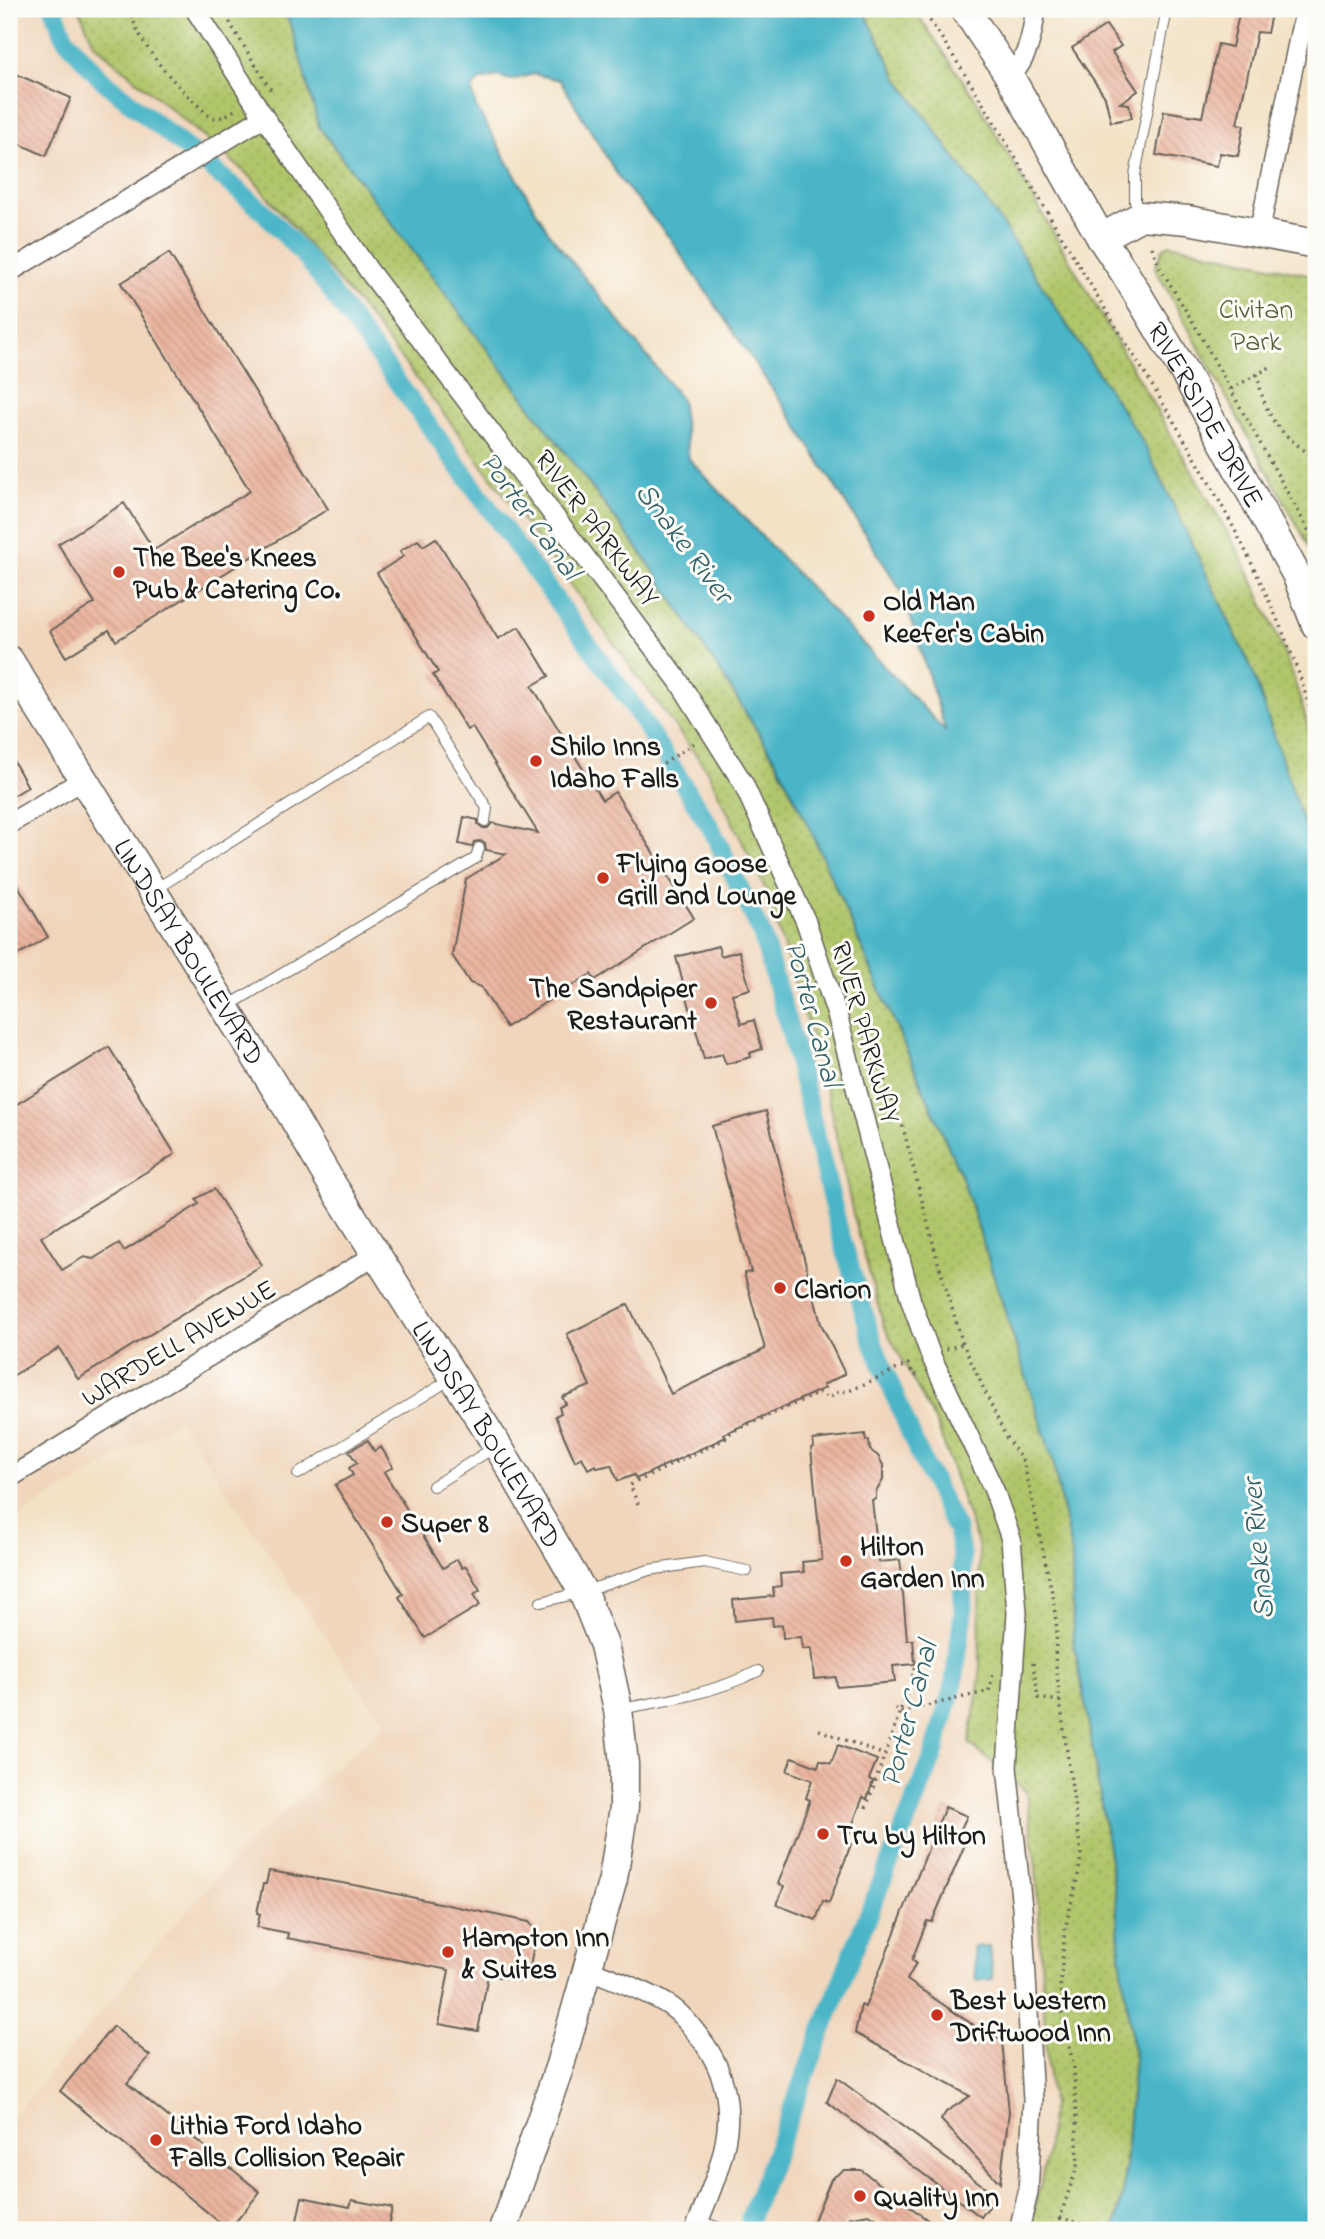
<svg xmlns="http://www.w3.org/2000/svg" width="1325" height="2239" viewBox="0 0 1325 2239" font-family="'Indie Flower',sans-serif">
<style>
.built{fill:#f0d6bc}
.park{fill:url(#park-dots);stroke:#667144;stroke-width:2}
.water{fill:#4ab5c7;stroke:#336872;stroke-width:2;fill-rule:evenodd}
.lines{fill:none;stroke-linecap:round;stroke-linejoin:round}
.canal{stroke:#4ab5c7;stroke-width:19}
.building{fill:url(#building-back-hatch)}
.lane-casing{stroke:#676158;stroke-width:12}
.street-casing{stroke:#676158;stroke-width:22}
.secondary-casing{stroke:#676158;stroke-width:31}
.path{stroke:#676158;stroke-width:3.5;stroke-dasharray:2 5;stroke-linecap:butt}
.lane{stroke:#fff;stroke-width:10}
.street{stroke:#fff;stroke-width:19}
.secondary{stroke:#fff;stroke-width:28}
.poi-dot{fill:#c8321e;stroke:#fdfcf7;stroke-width:2.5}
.labels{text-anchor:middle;stroke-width:6;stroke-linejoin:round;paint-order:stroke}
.park-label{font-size:28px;fill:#57603c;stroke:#fdfcf7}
.street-label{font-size:28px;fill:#1c1c1c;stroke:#fdfcf7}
.poi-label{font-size:28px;font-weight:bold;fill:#1c1c1c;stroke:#fdfcf7;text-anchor:start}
.water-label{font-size:30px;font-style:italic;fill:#316169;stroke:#fdfcf7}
</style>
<defs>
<pattern id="park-dots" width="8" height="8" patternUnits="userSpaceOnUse" patternTransform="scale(1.75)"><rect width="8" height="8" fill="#b0c66b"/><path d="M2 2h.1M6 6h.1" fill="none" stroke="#97aa5c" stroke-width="1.8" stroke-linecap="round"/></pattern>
<pattern id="building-back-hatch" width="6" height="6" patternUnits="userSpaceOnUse" patternTransform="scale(1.75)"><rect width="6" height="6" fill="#eab49e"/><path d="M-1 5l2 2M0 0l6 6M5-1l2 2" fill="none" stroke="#c89a88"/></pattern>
</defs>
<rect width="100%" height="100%" fill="#fdfcf7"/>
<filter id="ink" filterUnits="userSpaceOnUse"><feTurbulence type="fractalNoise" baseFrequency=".0143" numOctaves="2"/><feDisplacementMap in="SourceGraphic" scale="14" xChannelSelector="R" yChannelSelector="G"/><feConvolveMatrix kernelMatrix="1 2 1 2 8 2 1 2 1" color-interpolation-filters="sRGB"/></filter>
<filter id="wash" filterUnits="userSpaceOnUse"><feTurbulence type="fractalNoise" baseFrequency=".00686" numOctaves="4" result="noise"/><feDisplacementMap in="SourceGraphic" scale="28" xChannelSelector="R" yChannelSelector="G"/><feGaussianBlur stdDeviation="1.57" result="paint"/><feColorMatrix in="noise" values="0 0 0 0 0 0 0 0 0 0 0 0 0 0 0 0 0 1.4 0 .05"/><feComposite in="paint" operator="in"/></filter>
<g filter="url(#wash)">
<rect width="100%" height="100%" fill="#f3e2c6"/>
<polygon class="built" points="9,9 79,9 94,44 252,178 360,306 451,423 707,770 766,890 822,1070 853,1214 884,1326 906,1368 979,1548 980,1677 969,1742 1026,1790 1036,1867 1046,2047 1052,2105 1047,2154 1030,2230 9,2230 9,2122 169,1931 253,1838 385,1725 179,1421 9,1522"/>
<g class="park">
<polygon points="79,9 284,9 296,41 319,127 645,558 723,676 778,765 812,833 963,1180 1053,1461 1072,1555 1073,1638 1088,1719 1115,1893 1121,1963 1134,2057 1123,2193 1114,2230 1030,2230 1047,2154 1052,2105 1046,2047 1036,1867 1026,1791 969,1743 980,1677 979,1548 937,1425 884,1326 853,1214 822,1070 766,890 707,770 451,423 360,306 252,178 94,44"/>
<path d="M863 9H914L977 101 1236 547C1270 615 1303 688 1316 764 1320 794 1316 831 1316 861L1144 444 1000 221 897 77Z"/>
<polygon points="1170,244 1316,276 1316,559 1155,268 1163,249"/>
</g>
<g class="water">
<path d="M284 9H863L897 77 1000 221 1144 444 1251 667 1316 861V2230H1114L1123 2193 1134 2057 1121 1963 1115 1893 1088 1719 1073 1638 1072 1555 1053 1461 963 1180 812 833 778 764 723 676 645 558 319 127 293 32ZM534 74 560 80 621 181 669 237 794 421 903 594 946 732 689 459 681 399 549 233 476 107 472 90 478 81 497 76 511 80Z"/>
<polygon points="990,1946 993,1979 976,1981 973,1947"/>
</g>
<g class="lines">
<polyline class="canal" points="54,9 65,38 100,78 261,209 308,260 629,700 711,828 761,932 791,1034 838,1226 873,1343 917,1449 957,1531 962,1559 963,1613 954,1682 933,1757 852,1954 750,2218"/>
</g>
<g id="blocks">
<g class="building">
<polygon points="1240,9 1272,9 1267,33 1257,32 1237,124 1244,125 1238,156 1220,153 1217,166 1156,155 1164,111 1202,117 1218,44 1232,47"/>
<polygon points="1106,25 1121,46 1112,52 1138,91 1120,103 1129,104 1132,118 1111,122 1105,97 1072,48"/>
<polygon points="9,71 71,98 46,156 9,139"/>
<polygon points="169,253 328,509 116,641 109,630 66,657 50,631 95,603 58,544 124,503 154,550 250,491 121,283"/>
<polygon points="436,538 498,639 519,627 549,676 532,686 602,800 615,792 694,918 595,980 591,974 506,1027 481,987 470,983 452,955 466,879 506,854 486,850 485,843 480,841 474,842 472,847 459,844 464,817 478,820 478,824 483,828 488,828 492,823 538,833 472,727 467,730 433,675 438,672 377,573 404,556 400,551 418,540 423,546"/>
<polygon points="9,753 28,787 9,798"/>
<polygon points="9,870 48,937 9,960"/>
<polygon points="718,946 721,956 739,951 750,989 732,994 741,1024 754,1020 762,1049 750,1053 751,1057 726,1064 722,1054 704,1059 676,957"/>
<polygon points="109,1047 175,1154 41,1237 62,1270 84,1257 93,1259 119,1243 124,1251 199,1204 196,1199 214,1189 262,1265 78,1379 59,1348 9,1378 9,1109"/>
<polygon points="766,1111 821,1324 845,1374 823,1385 825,1388 724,1434 726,1437 636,1479 634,1475 618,1481 611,1465 597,1468 596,1465 588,1469 582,1457 575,1461 555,1416 561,1413 559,1407 566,1404 562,1397 590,1386 567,1334 628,1304 671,1394 765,1349 744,1273 751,1272 712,1126"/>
<polygon points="865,1434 866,1441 869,1440 870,1450 878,1456 883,1465 883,1480 876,1492 876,1499 872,1500 879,1562 900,1560 902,1576 896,1576 903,1594 907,1640 913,1640 915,1664 893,1666 895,1682 837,1687 836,1677 814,1679 811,1648 803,1649 801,1637 783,1638 782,1625 773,1626 772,1617 735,1621 733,1600 774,1596 773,1587 781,1586 780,1574 804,1572 802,1562 822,1560 811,1448 814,1447 813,1440"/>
<polygon points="368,1440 374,1451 381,1447 393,1467 384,1472 443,1568 457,1559 462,1568 466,1566 480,1590 474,1594 480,1605 425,1638 399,1597 403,1594 335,1485 353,1475 349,1468 357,1463 349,1451"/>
<polygon points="838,1745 877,1760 869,1779 873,1781 867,1799 863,1797 846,1842 851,1844 829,1903 823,1901 816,1920 777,1905 784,1886 778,1884 810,1800 806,1798 812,1780 787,1771 792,1757 818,1767 820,1760 831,1764"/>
<polygon points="945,1807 967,1816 957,1837 966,1842 932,1922 927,1921 912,1960 916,1963 907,1980 979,2029 981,2026 1002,2041 1009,2112 1000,2183 941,2120 946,2112 970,2096 855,2033 861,2005 865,2007"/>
<polygon points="269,1871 354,1885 529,1922 536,1931 529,1974 519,1981 488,1975 478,2031 439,2024 449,1970 287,1938 288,1933 257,1927 260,1914 257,1913 263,1884 266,1884"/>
<polygon points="113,2026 150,2056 127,2083 260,2192 229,2230 60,2091"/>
<polygon points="837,2078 997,2196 981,2217 827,2102"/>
<polygon points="844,2170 861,2170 941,2230 894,2230 869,2214 848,2218 843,2230 810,2230 831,2179"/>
<polygon points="302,2197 350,2207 352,2200 392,2208 388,2227 386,2230 295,2230"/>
</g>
</g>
</g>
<g filter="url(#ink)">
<use href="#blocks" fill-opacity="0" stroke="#676158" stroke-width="2"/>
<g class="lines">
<g class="lane-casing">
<g id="lane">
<polyline points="1135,202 1135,175 1167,9"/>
<polyline points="154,890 429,717 487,808 485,821"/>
<polyline points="228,1006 476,858 479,848"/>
<polyline points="298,1474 451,1379"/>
<polyline points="433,1486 495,1447"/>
<polyline points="541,1602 583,1592 649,1570 704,1562 747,1571"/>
<path d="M619 1709C667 1701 714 1693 758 1671"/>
<polyline points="699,2221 724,2230"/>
</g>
</g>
<g class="street-casing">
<g id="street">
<polyline points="195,9 264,117 369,271 678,680 743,783 806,922 838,1018 911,1301 931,1356 994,1490 1011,1539 1017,1613 1007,1767 1022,1907 1033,2100 1028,2193 1019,2230"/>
<path d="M1010 77C1029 57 1032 34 1036 9"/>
<polyline points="1259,233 1305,9"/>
<polyline points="9,272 264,117"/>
<polyline points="9,824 83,780"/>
<polyline points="9,1478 377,1254"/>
<path d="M588 1969C615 1980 642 1989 667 2004 682 2013 693 2029 704 2043 749 2108 721 2165 695 2230"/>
</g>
</g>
<g class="secondary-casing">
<g id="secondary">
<path id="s1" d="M965 9 1010 77 1101 238 1126 275 1186 375 1296 574 1316 625"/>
<polyline points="1101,238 1141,216 1188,220 1316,244"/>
<path id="s2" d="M9 660 287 1107 333 1186 503 1455 583 1592 604 1645 618 1709 624 1764V1807L613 1879 560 2065 503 2230"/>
</g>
</g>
<g class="path">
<path d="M129 9C143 54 177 85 210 117 221 121 229 113 239 108"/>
<polyline points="224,9 231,25 272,92"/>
<path d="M922 9C984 99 1036 195 1093 289 1157 394 1225 499 1274 612 1292 653 1308 693 1316 737"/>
<polyline points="1152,247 1158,264 1198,331 1316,544"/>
<path d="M1257 374C1266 421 1279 432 1316 459"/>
<polyline points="1231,389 1272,366"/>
<polyline points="646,776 694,743"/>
<polyline points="860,1022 902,1124 938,1262 963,1344 1006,1437 1024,1463 1053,1597 1057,1630 1055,1656 1060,1701 1081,1853 1079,1871 1065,1929 1060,1987 1063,2017 1074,2068 1078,2163 1056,2230"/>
<polyline points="946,1349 962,1344"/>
<polyline points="638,1504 630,1485 725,1439 731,1432 819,1393 829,1398 838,1392 849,1391 908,1364 914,1375 919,1376"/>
<polyline points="1033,1663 1038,1698 1060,1701"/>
<polyline points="895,1708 901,1712 989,1691 993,1675"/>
<polyline points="819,1730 885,1755"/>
<polyline points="866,1808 918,1660"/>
<polyline points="1060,2218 1108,2230"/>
</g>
<use href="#lane" class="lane"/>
<use href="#street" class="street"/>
<use href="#secondary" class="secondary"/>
</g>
</g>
<g class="poi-dot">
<circle cx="119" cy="572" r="7"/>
<circle cx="869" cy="616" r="7"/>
<circle cx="536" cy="761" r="7"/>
<circle cx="603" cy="878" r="7"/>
<circle cx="711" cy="1003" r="7"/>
<circle cx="780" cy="1288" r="7"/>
<circle cx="387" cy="1522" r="7"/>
<circle cx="846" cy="1561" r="7"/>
<circle cx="823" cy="1834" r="7"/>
<circle cx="448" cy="1952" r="7"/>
<circle cx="937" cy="2015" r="7"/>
<circle cx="156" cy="2140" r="7"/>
<circle cx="860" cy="2196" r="7"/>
</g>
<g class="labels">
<g class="park-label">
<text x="1256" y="318">Civitan<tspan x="1256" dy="32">Park</tspan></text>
</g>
<g class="street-label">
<text dy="10" stroke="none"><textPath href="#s1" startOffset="472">RIVERSIDE DRIVE</textPath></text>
<text transform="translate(598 527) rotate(53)" y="10">RIVER PARKWAY</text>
<text dy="10" stroke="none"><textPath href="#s2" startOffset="343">LINDSAY BOULEVARD</textPath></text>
<text transform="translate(867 1032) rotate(74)" y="10">RIVER PARKWAY</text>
<text transform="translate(178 1342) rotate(-31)" y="10">WARDELL AVENUE</text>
<text dy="10" stroke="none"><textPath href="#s2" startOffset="910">LINDSAY BOULEVARD</textPath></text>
</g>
<g class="poi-label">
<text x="133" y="566">The Bee's Knees<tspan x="133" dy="32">Pub &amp; Catering Co.</tspan></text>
<text x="883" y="610">Old Man<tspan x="883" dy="32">Keefer's Cabin</tspan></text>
<text x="550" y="755">Shilo Inns<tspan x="550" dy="32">Idaho Falls</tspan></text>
<text x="617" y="872">Flying Goose<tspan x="617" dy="32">Grill and Lounge</tspan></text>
<text x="697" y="997" text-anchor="end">The Sandpiper<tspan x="697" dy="32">Restaurant</tspan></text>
<text x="794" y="1298">Clarion</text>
<text x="401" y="1532">Super 8</text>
<text x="860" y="1555">Hilton<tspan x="860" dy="32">Garden Inn</tspan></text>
<text x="837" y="1844">Tru by Hilton</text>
<text x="462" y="1946">Hampton Inn<tspan x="462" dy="32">&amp; Suites</tspan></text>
<text x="951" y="2009">Best Western<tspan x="951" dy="32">Driftwood Inn</tspan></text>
<text x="170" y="2134">Lithia Ford Idaho<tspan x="170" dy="32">Falls Collision Repair</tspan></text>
<text x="874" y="2206">Quality Inn</text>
</g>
<g class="water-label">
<text transform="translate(531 515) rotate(54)" y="10">Porter Canal</text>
<text transform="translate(685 542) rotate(53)" y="10">Snake River</text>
<text transform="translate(814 1013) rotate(75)" y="10">Porter Canal</text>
<text transform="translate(1257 1549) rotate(-95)" y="10">Snake River</text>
<text transform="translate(908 1714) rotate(-75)" y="10">Porter Canal</text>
</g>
</g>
<rect width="1325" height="2239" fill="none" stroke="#fdfcf7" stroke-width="35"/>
</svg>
